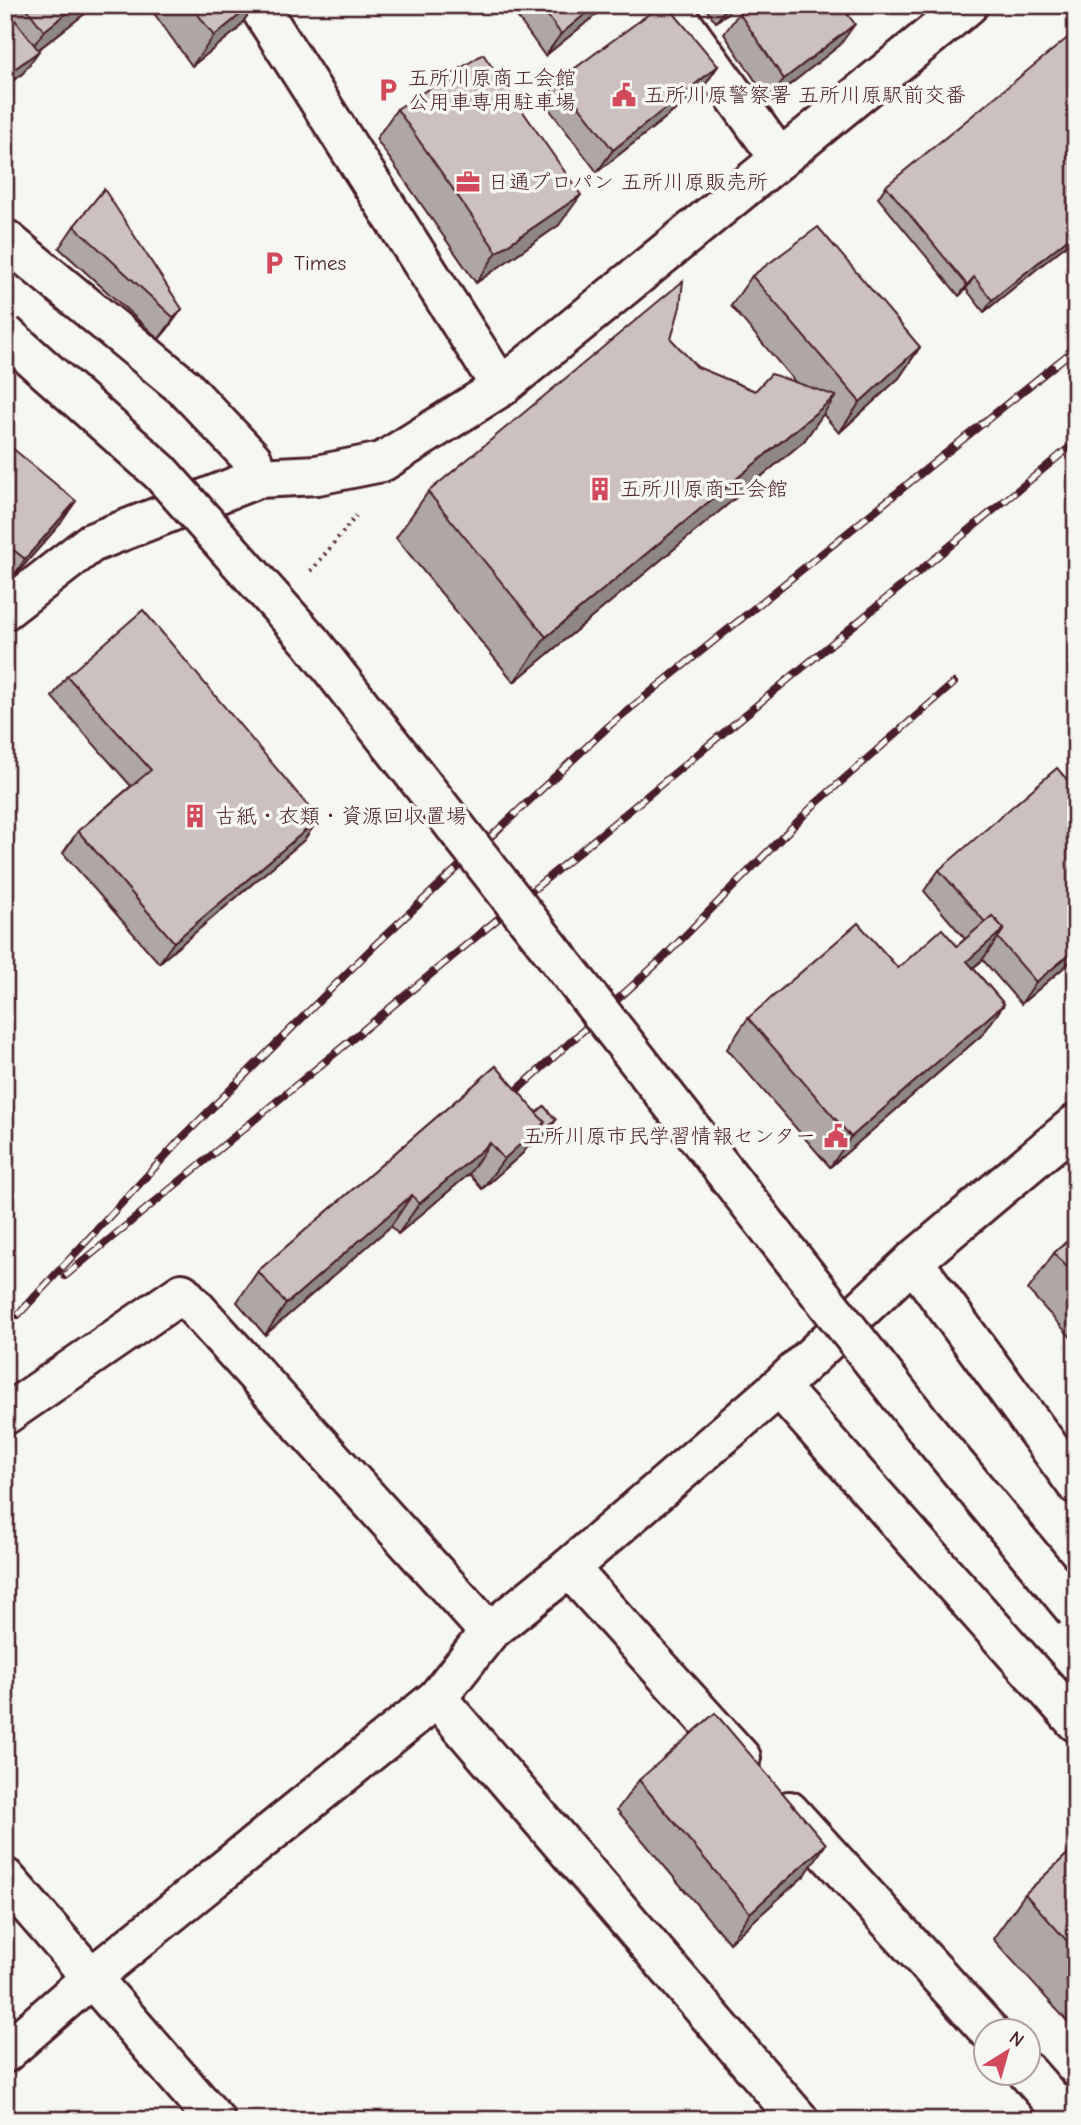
<svg xmlns="http://www.w3.org/2000/svg" width="1081" height="2125" viewBox="0 0 1081 2125" font-family="'Comic Neue','Klee One',sans-serif">
<style>
.lines{fill:none;stroke-linecap:round;stroke-linejoin:round}
.street-casing{stroke:#4a1f2b;stroke-width:44}
.secondary-casing{stroke:#4a1f2b;stroke-width:44}
.path{stroke:#4a1f2b;stroke-width:4.5;stroke-dasharray:2 5;stroke-linecap:butt}
.street{stroke:#f6f6f2;stroke-width:38}
.secondary{stroke:#f6f6f2;stroke-width:38}
.rail-casing{stroke:#4a1f2b;stroke-width:8}
.rail{stroke:#f6f6f2;stroke-width:5;stroke-dasharray:16;stroke-linecap:butt}
.secondary-bridge-casing{stroke:#4a1f2b;stroke-width:44;stroke-linecap:butt}
.secondary-bridge{stroke:#f6f6f2;stroke-width:38}
.wall{fill:#afa6a5;stroke:#4a1f2b;stroke-width:2}
.shaded-wall{fill:#8f8786;stroke:#4a1f2b;stroke-width:2}
.building{fill:#ccc1c0;stroke:#4a1f2b;stroke-width:2}
.labels{text-anchor:middle;stroke-width:7;stroke-linejoin:round;paint-order:stroke}
.poi-label{font-size:21px;fill:#4a1f2b;stroke:#f6f6f2;text-anchor:start}
</style>
<rect width="100%" height="100%" fill="#f6f6f2"/>
<filter id="ink" filterUnits="userSpaceOnUse"><feTurbulence type="fractalNoise" baseFrequency=".0143" numOctaves="2"/><feDisplacementMap in="SourceGraphic" scale="14" xChannelSelector="R" yChannelSelector="G"/><feConvolveMatrix kernelMatrix="1 2 1 2 8 2 1 2 1" color-interpolation-filters="sRGB"/></filter>
<g filter="url(#ink)">
<g class="lines">
<g class="street-casing">
<g id="street">
<polyline points="258,5 501,387"/>
<polyline points="669,5 780,159"/>
<polyline points="5,239 185,388 252,459 258,478"/>
<polyline points="5,610 91,543 258,478 317,475 382,462 501,387 968,5"/>
<polyline points="913,1261 1076,1484"/>
<polyline points="779,1387 1076,1722"/>
<polyline points="5,1415 182,1293 489,1632"/>
<polyline points="437,1698 799,2120"/>
<polyline points="5,1878 215,2120"/>
</g>
</g>
<g class="secondary-casing">
<g id="secondary">
<polyline points="569,1568 741,1758"/>
<polyline points="789,1811 988,2030"/>
<polyline points="5,2053 93,1976 437,1698 489,1632 569,1568 779,1387 913,1261 1076,1124"/>
<polyline points="1027,2072 1069,2120"/>
</g>
</g>
<polyline class="path" points="311,571 356,516"/>
<use href="#street" class="street"/>
<use href="#secondary" class="secondary"/>
<g class="rail-casing">
<g id="rail">
<polyline points="504,1102 661,960 813,806 954,683"/>
<polyline points="65,1276 1076,442"/>
<polyline points="18,1315 181,1139 373,947 611,724 1076,348"/>
</g>
</g>
<use href="#rail" class="rail"/>
<g class="secondary-bridge-casing">
<polyline id="secondary-bridge" points="5,334 160,472 311,642 922,1424 1076,1611"/>
</g>
<use href="#secondary-bridge" class="secondary-bridge"/>
</g>
<g class="wall">
<polygon points="5,5 96,5 38,50 23,73 5,87"/>
<polygon points="148,5 255,5 237,30 192,66"/>
<polygon points="509,5 606,5 603,9 545,56"/>
<polygon points="703,5 737,5 716,22"/>
<polygon points="748,5 861,5 848,15 840,45 769,101 724,34 739,13"/>
<polygon points="718,66 703,88 597,172 544,102 559,80"/>
<polygon points="397,109 559,225 476,283 376,139"/>
<polygon points="886,186 1076,237 984,312 966,289 959,296 878,198"/>
<polygon points="74,226 182,309 159,339 59,248"/>
<polygon points="752,276 920,347 899,378 839,433 823,414 804,441 514,682 396,538 428,492 671,339 697,367 755,391 796,383 731,306"/>
<polygon points="5,442 61,523 10,581 5,577"/>
<polygon points="67,676 304,840 159,963 63,853 78,831 131,786 52,697"/>
<polygon points="939,870 1076,957 1021,1004 983,960 973,968 1004,1004 983,1034 830,1167 727,1049 748,1018 898,968 957,946 965,939 924,891"/>
<polygon points="496,1066 548,1132 531,1146 529,1145 523,1153 482,1189 469,1174 398,1234 391,1226 265,1335 237,1302 258,1271"/>
<polygon points="1076,1233 1076,1343 1028,1290 1054,1253"/>
<polygon points="639,1780 805,1875 729,1943 617,1810"/>
<polygon points="1076,1846 1076,2031 993,1939 1025,1894"/>
</g>
<g class="shaded-wall">
<polygon points="77,5 96,5 22,62 44,31"/>
<polygon points="252,5 255,5 237,30 192,66 214,36"/>
<polygon points="596,5 606,5 603,9 545,56 561,34"/>
<polygon points="728,5 737,5 716,22"/>
<polygon points="848,5 861,5 833,27"/>
<polygon points="855,24 840,45 769,101 784,79"/>
<polygon points="39,51 23,73 5,87 5,76"/>
<polygon points="718,66 703,88 597,172 613,150"/>
<polygon points="581,195 559,225 476,283 497,252"/>
<polygon points="1076,232 1076,237 984,312 992,300"/>
<polygon points="974,277 966,289 959,296 967,285"/>
<polygon points="182,309 167,330 159,339 174,318"/>
<polygon points="920,347 899,378 839,433 860,402"/>
<polygon points="836,396 804,441 514,682 546,637"/>
<polygon points="76,501 61,523 10,581 25,559"/>
<polygon points="319,819 304,840 159,963 174,942"/>
<polygon points="1004,929 983,959 946,991 967,961"/>
<polygon points="1076,949 1076,957 1021,1004 1036,982"/>
<polygon points="1004,1004 983,1034 830,1167 851,1137"/>
<polygon points="556,1120 548,1132 531,1146 539,1135"/>
<polygon points="545,1122 523,1153 482,1189 504,1159"/>
<polygon points="490,1143 469,1174 398,1234 419,1204"/>
<polygon points="412,1195 391,1226 265,1335 286,1304"/>
<polygon points="826,1844 805,1875 729,1943 750,1913"/>
</g>
<g class="building">
<polygon points="24,5 77,5 44,31"/>
<polygon points="191,5 252,5 214,36"/>
<polygon points="540,5 596,5 561,34"/>
<polygon points="661,5 667,5 718,66 613,150 559,80"/>
<polygon points="748,5 840,5 855,24 784,79 739,13"/>
<polygon points="5,7 39,51 5,76"/>
<polygon points="1076,31 1076,232 992,300 974,277 967,285 886,186"/>
<polygon points="483,54 581,195 497,252 397,109"/>
<polygon points="104,189 182,309 174,318 74,226"/>
<polygon points="818,227 920,347 860,402 752,276"/>
<polygon points="683,281 680,307 671,339 697,367 755,391 771,374 836,396 546,637 428,492"/>
<polygon points="5,442 76,501 25,559 5,543"/>
<polygon points="143,610 319,819 174,942 78,831 151,770 67,676"/>
<polygon points="1057,768 1076,790 1076,949 1036,982 998,938 1004,929 992,916 985,922 939,870"/>
<polygon points="992,916 1004,929 967,961 1004,1004 851,1137 748,1018 858,923 898,968 942,929 957,946"/>
<polygon points="496,1066 545,1122 504,1159 490,1143 419,1204 412,1195 286,1304 258,1271"/>
<polygon points="544,1106 556,1120 539,1135 537,1133 545,1122 536,1113"/>
<polygon points="1076,1233 1076,1277 1054,1253"/>
<polygon points="715,1713 826,1844 750,1913 639,1780"/>
<polygon points="1076,1846 1076,1951 1025,1894"/>
</g>
</g>
<defs>
<g id="parking-bare" transform="scale(1.89)"><path d="M-3.5-5.5H1a3.5 3.5 0 0 1 0 7H-1V5.5H-3.5ZM-1-3.4V-.6H.8a1.4 1.4 0 0 0 0-2.8Z" fill="#d1495b" stroke="#f6f6f2" stroke-width="2.5" paint-order="stroke"/></g>
<g id="civic-bare" transform="scale(1.89)"><path d="M-.6-6.5H3V-4.5H.6V-3L4-1V1h2V6H-6V1h2V-1L-.6-3ZM-1.2 2.5V6h2.4V2.5Z" fill="#d1495b" stroke="#f6f6f2" stroke-width="2.5" paint-order="stroke"/></g>
<g id="office-bare" transform="scale(1.89)"><path d="M-6-3h4V-5.5h4V-3h4V5H-6ZM-1-4.5V-3h2v-1.5ZM-6 0V1H6V0Z" fill="#d1495b" stroke="#f6f6f2" stroke-width="2.5" paint-order="stroke"/></g>
<g id="building-bare" transform="scale(1.89)"><path d="M-4-6H4V6H1V3H-1V6H-4ZM-2.5-4.3h1.7v1.8h-1.7ZM.8-4.3h1.7v1.8H.8ZM-2.5-1h1.7V.8h-1.7ZM.8-1h1.7V.8H.8Z" fill="#d1495b" stroke="#f6f6f2" stroke-width="2.5" paint-order="stroke"/></g>
</defs>
<g fill-rule="evenodd">
<use href="#parking-bare" x="388" y="90"/>
<use href="#civic-bare" x="624" y="95"/>
<use href="#office-bare" x="468" y="182"/>
<use href="#parking-bare" x="274" y="263"/>
<use href="#building-bare" x="600" y="489"/>
<use href="#building-bare" x="195" y="816"/>
<use href="#civic-bare" x="836" y="1136"/>
</g>
<g class="labels">
<g class="poi-label">
<text x="408" y="85">五所川原商工会館<tspan x="408" dy="24">公用車専用駐車場</tspan></text>
<text x="644" y="102">五所川原警察署 五所川原駅前交番</text>
<text x="488" y="189">日通プロパン 五所川原販売所</text>
<text x="294" y="270">Times</text>
<text x="620" y="496">五所川原商工会館</text>
<text x="215" y="823">古紙・衣類・資源回収置場</text>
<text x="816" y="1143" text-anchor="end">五所川原市民学習情報センター</text>
</g>
</g>
<rect width="1081" height="2125" fill="none" stroke="#f6f6f2" stroke-width="28"/>
<rect x="14" y="14" width="1053" height="2097" fill="none" stroke="#4a1f2b" stroke-width="2.5" filter="url(#ink)"/>
<g transform="translate(1007 2052) rotate(37)"><circle r="33" fill="#f6f6f2" stroke="#b1a0a2" stroke-width="2"/>
<path d="M0-5L12 26L0 18L-12 26Z" fill="#d1495b"/>
<text y="-10" font-size="19" font-weight="bold" text-anchor="middle" fill="#4a1f2b">N</text>
</g>
</svg>
